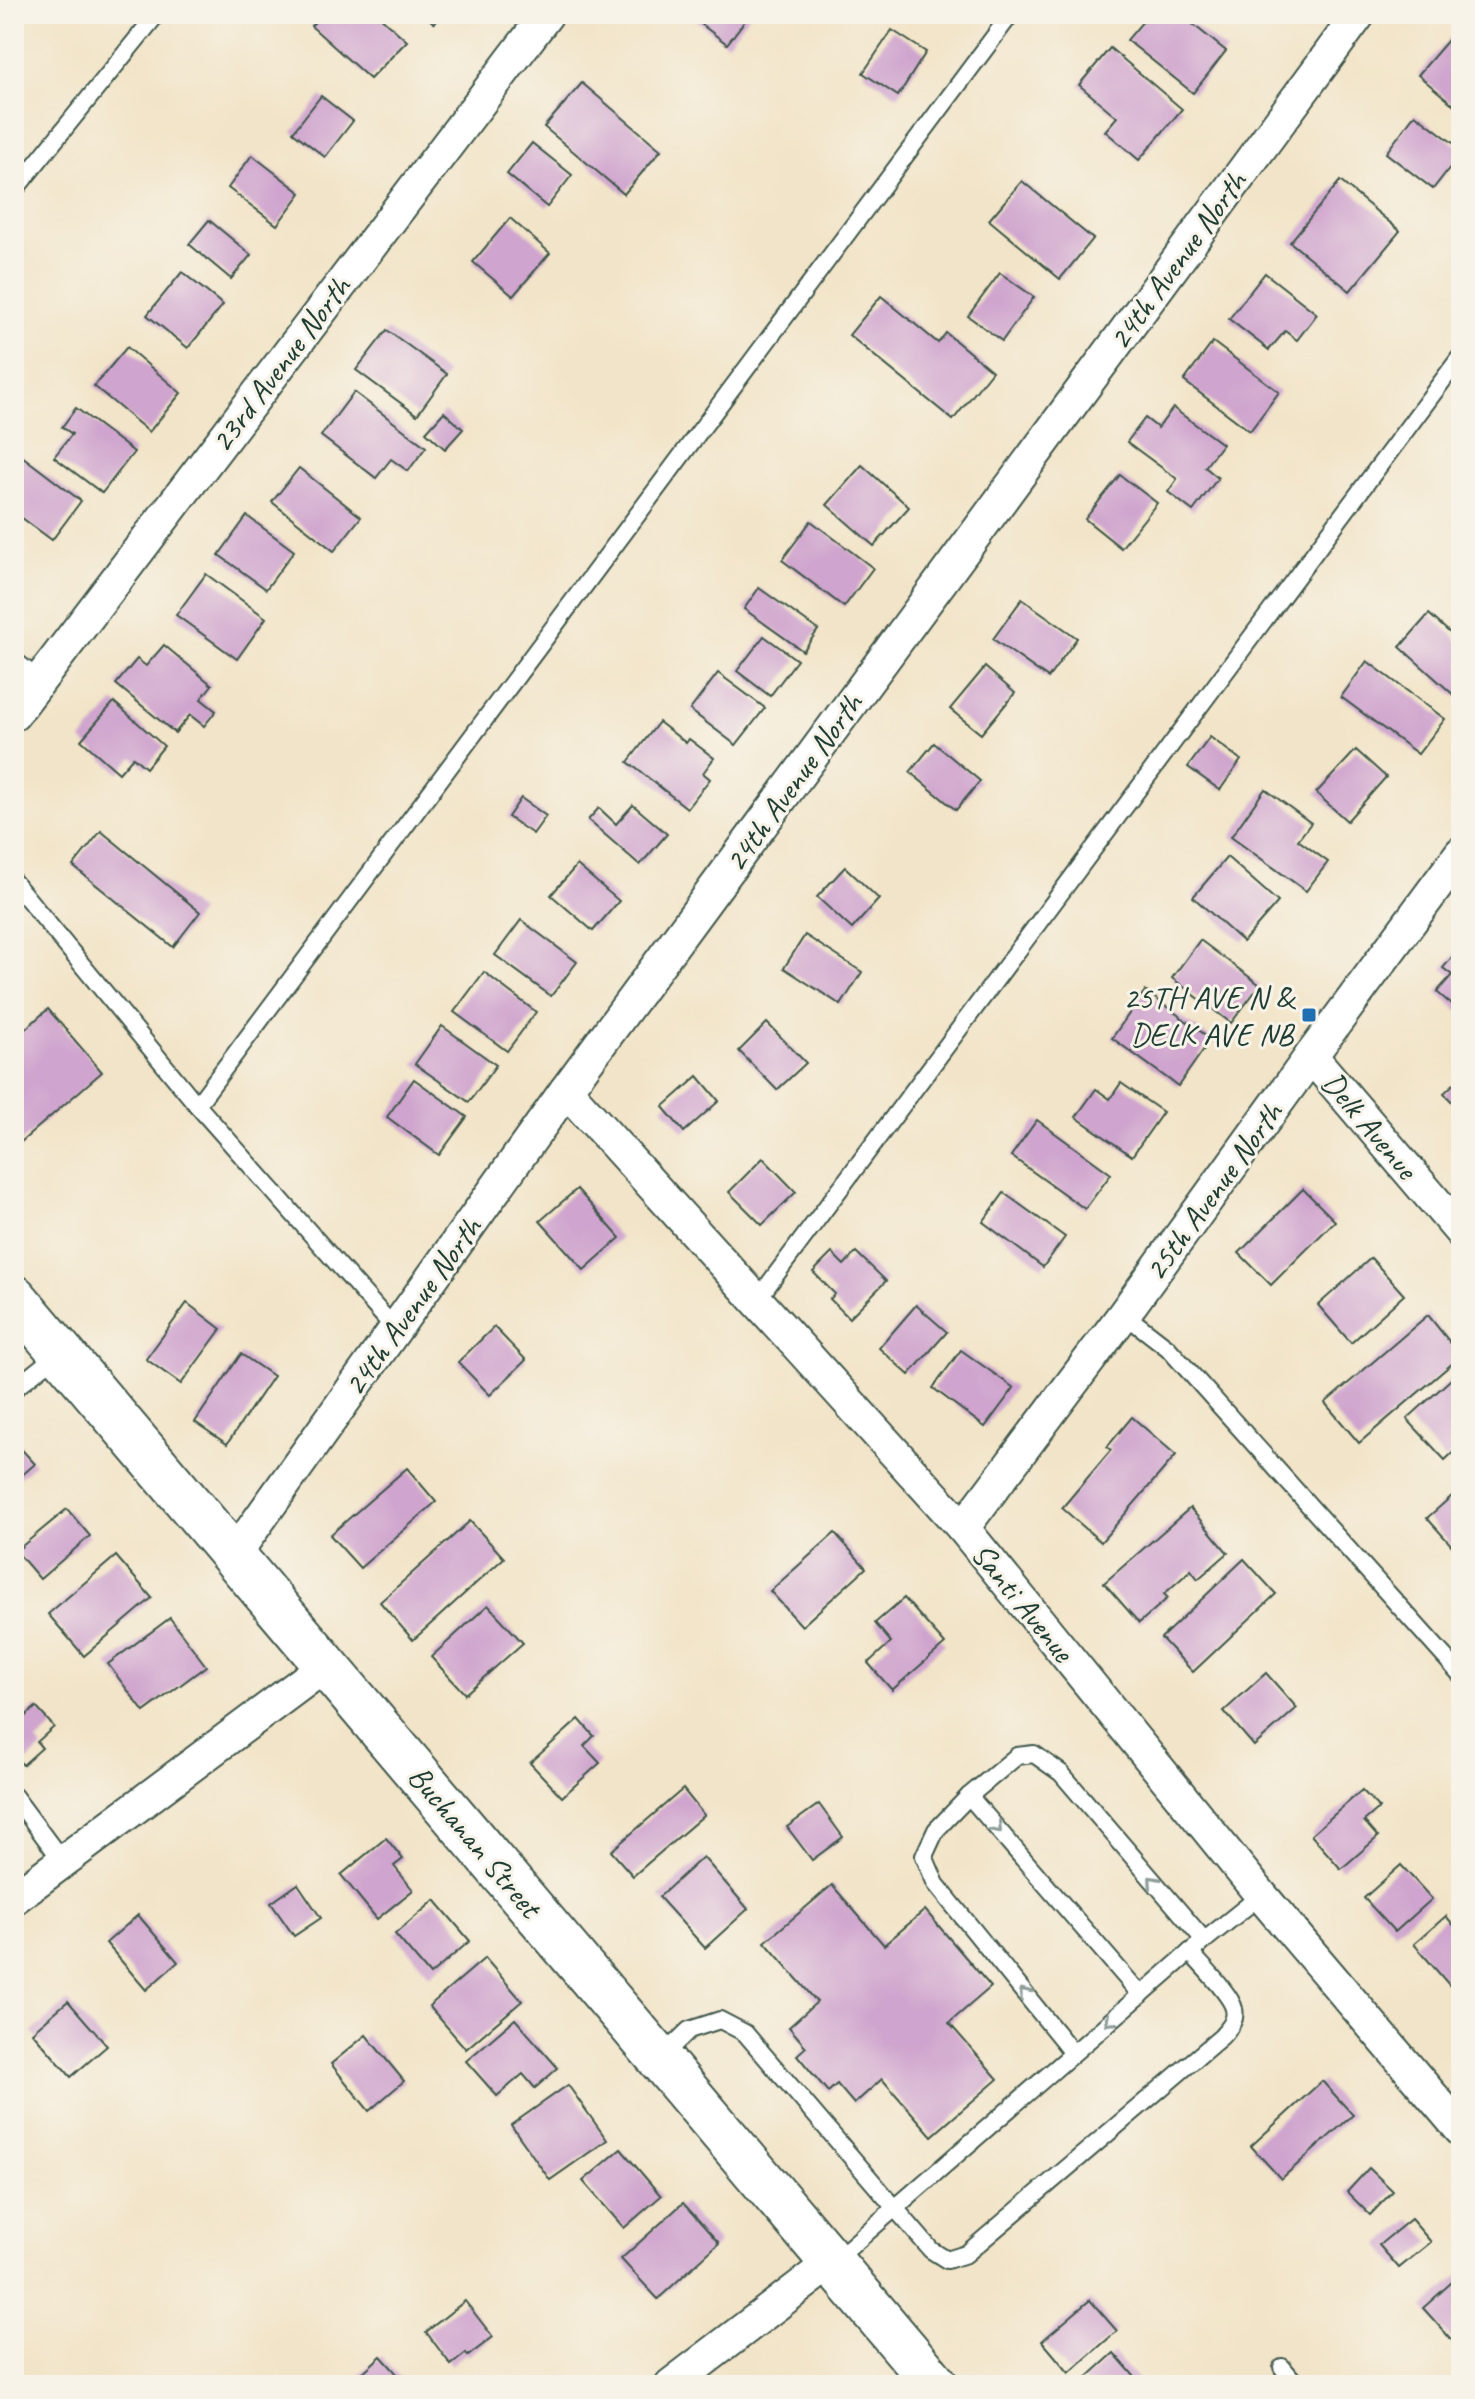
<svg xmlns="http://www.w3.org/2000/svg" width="1475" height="2399" viewBox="0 0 1475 2399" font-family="Caveat,sans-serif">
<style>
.building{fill:#cfa4ce}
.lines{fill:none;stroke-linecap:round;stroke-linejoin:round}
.lane-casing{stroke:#3f564a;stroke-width:20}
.street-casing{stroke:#3f564a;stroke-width:36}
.secondary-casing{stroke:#3f564a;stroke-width:48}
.lane{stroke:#fff;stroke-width:16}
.street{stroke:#fff;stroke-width:32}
.secondary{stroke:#fff;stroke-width:44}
.oneway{stroke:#8f9e9a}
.poi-dot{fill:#1f6fb2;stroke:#f7f3e8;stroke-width:3}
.labels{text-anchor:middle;stroke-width:6;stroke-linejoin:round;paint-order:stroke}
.street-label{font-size:32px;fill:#1f3d34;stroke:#f7f3e8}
.poi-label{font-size:32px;fill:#1f3d34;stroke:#f7f3e8;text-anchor:end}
</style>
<rect width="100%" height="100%" fill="#f7f3e8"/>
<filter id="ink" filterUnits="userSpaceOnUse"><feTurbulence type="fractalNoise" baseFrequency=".0125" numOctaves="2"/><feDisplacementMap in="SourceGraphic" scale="16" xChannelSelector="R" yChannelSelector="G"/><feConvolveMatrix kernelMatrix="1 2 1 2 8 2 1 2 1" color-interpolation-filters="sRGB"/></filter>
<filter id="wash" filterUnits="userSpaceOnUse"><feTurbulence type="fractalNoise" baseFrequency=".006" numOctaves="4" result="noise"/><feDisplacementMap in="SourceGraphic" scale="32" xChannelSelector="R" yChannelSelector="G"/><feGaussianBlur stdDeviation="1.8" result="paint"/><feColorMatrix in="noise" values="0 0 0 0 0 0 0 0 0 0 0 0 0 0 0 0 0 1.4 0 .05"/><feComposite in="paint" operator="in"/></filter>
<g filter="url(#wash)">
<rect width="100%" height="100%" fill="#f2e4c8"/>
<g id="blocks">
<g class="building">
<polygon points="322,14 377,14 407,41 370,79 311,26"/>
<polygon points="423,14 442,14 434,23"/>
<polygon points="688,14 750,14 727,44"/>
<polygon points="1149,14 1180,14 1226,51 1193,93 1127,40"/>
<polygon points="1239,14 1266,14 1256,27"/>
<polygon points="892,30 926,52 898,96 863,73"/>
<polygon points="1454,33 1461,38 1461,111 1418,75"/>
<polygon points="1110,48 1182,109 1139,160 1105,131 1117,117 1079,85"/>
<polygon points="582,83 661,150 624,194 544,127"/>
<polygon points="321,96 353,121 325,157 293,132"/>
<polygon points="1415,114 1461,149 1461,153 1433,189 1386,153"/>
<polygon points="532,143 572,175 547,207 507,174"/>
<polygon points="252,155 301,193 277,225 228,188"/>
<polygon points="1022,181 1093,239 1060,279 989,220"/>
<polygon points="1340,181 1400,231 1350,291 1290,242"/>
<polygon points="510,218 550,253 513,296 473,262"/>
<polygon points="209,220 251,255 231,279 189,244"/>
<polygon points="182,272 223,305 188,348 147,315"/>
<polygon points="1000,273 1034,297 1002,341 968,316"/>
<polygon points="1265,273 1317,314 1297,340 1285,331 1269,350 1229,319"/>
<polygon points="881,296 938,343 946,333 992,371 953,420 849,335"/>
<polygon points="387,330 447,374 417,415 356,370"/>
<polygon points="1213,342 1279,392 1250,431 1184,381"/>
<polygon points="127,347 181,393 149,432 94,386"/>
<polygon points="354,392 426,447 408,471 391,459 376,478 321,436"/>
<polygon points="76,408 134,452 102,493 54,457 72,434 62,427"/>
<polygon points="1173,408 1222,444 1205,467 1218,478 1193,511 1168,492 1177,479 1127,442 1145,418 1158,428"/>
<polygon points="444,412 463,429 445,449 426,432"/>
<polygon points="14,450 81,501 52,540 14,512"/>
<polygon points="862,465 909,507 874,546 827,505"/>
<polygon points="299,468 361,517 334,551 272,502"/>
<polygon points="1120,475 1157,503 1121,548 1085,519"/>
<polygon points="247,516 294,551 266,589 219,555"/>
<polygon points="811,521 873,568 844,607 782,560"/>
<polygon points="206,574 266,618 237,659 176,615"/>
<polygon points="759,588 818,630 803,651 744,609"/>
<polygon points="1022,599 1077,638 1048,678 993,639"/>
<polygon points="1429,614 1461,643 1461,691 1456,697 1400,647"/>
<polygon points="764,636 797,660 770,696 737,671"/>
<polygon points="164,645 212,685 201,699 216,711 204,726 190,715 175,733 116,684 137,659 146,666"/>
<polygon points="1367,661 1445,719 1418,754 1341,697"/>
<polygon points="985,667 1015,693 981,734 950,709"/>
<polygon points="718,673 765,708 736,745 690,710"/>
<polygon points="114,702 164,746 146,768 133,757 119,773 81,740"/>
<polygon points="659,722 686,743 689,739 714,758 703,773 710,779 687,808 628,762"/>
<polygon points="1210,737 1241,760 1220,790 1188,767"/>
<polygon points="934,743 980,781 956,810 910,772"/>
<polygon points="1356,750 1386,777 1347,821 1316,793"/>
<polygon points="1265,789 1311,823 1298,840 1328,862 1306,891 1231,837"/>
<polygon points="521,798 546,816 533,834 508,817"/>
<polygon points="633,805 667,834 640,865 588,820 599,808 616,824"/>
<polygon points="101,831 200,912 173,947 73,866"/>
<polygon points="1227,857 1278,902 1243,942 1193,897"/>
<polygon points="577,865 619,901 593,931 551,895"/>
<polygon points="845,867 879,899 852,929 817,897"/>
<polygon points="521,920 577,962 551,996 495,955"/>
<polygon points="805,935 862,972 841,1005 784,968"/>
<polygon points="1200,940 1260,985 1231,1023 1172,978"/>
<polygon points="1461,946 1461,1013 1437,992 1452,975 1443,968"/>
<polygon points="484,972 536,1012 507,1051 454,1012"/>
<polygon points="1145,991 1211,1039 1178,1086 1112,1038"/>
<polygon points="48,1009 102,1072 14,1148 14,1039"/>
<polygon points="767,1023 806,1063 777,1090 739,1051"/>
<polygon points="442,1026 496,1065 469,1102 415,1064"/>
<polygon points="698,1076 719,1101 684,1132 663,1107"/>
<polygon points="1461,1077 1461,1112 1444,1093"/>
<polygon points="414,1079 467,1117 439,1155 387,1117"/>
<polygon points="1121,1083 1163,1112 1132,1156 1076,1117 1096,1089 1110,1099"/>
<polygon points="1037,1120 1111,1174 1085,1209 1011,1156"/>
<polygon points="763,1158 796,1192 762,1225 729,1192"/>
<polygon points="577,1189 620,1238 584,1270 540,1221"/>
<polygon points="1303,1189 1335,1221 1271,1285 1239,1253"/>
<polygon points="1004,1193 1065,1237 1043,1267 983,1222"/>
<polygon points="856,1252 886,1281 849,1318 830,1299 835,1294 813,1272 832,1253 844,1265"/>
<polygon points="1371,1258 1404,1295 1351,1343 1318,1305"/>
<polygon points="187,1303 221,1329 181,1384 146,1359"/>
<polygon points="916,1305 947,1332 909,1375 879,1348"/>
<polygon points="1428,1315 1461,1356 1359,1443 1325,1403"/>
<polygon points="494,1327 526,1360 490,1395 458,1362"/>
<polygon points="961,1350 1014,1388 985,1427 933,1388"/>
<polygon points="241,1354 273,1376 227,1444 195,1422"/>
<polygon points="1461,1370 1461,1445 1445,1460 1407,1419"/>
<polygon points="1132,1417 1176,1455 1101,1542 1062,1508 1111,1450 1107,1447"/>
<polygon points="14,1441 35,1464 14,1482"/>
<polygon points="407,1468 436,1502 360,1568 330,1535"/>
<polygon points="1461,1488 1461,1556 1427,1518"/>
<polygon points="1190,1508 1228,1553 1198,1579 1191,1570 1164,1594 1168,1598 1139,1623 1104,1583"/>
<polygon points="67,1509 90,1536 40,1579 16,1551"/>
<polygon points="470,1521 504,1558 413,1640 380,1602"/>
<polygon points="835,1533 866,1568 802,1626 770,1591"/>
<polygon points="116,1556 152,1598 84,1656 48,1614"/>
<polygon points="1244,1559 1276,1594 1193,1672 1161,1638"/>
<polygon points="904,1598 945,1644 892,1690 868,1663 891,1642 875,1623"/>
<polygon points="488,1605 523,1643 465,1694 431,1657"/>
<polygon points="170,1618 206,1666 144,1712 108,1664"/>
<polygon points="1266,1673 1297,1708 1254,1746 1224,1711"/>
<polygon points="36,1707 54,1727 37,1742 42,1748 23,1765 14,1756 14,1726"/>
<polygon points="579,1719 594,1736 584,1746 600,1763 562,1797 530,1763"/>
<polygon points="683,1789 704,1815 633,1876 611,1851"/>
<polygon points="1362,1790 1379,1808 1364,1821 1378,1837 1341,1869 1311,1835"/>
<polygon points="819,1804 843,1837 812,1860 787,1827"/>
<polygon points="386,1838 403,1859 394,1866 413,1890 377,1919 341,1875"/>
<polygon points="703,1857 748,1909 705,1948 659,1897"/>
<polygon points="1401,1865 1432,1899 1395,1932 1364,1898"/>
<polygon points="298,1884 321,1918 294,1936 271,1903"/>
<polygon points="832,1885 884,1945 925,1910 991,1987 949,2023 998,2079 932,2136 882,2079 854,2104 837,2084 828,2092 797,2055 806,2047 789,2027 817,2002 765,1942"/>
<polygon points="435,1900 470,1941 430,1975 395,1934"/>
<polygon points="138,1915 178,1962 146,1990 106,1943"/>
<polygon points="1446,1916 1461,1934 1461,1977 1450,1986 1414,1944"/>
<polygon points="485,1958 522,2001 466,2049 429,2006"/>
<polygon points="68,2001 107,2046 71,2077 32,2032"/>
<polygon points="515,2019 558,2068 535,2088 523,2074 497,2096 466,2061"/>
<polygon points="366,2035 404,2081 369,2111 331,2064"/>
<polygon points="1322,2081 1353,2115 1281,2179 1251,2146"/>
<polygon points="568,2085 607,2140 550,2180 511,2125"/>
<polygon points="621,2149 661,2196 624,2228 583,2181"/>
<polygon points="1369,2168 1393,2191 1370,2215 1347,2192"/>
<polygon points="683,2203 719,2243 658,2299 621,2259"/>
<polygon points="1411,2219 1431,2242 1399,2268 1379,2245"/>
<polygon points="1461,2274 1461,2342 1457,2346 1423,2308"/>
<polygon points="1090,2300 1117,2331 1069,2373 1042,2341"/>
<polygon points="465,2301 493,2337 468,2356 466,2353 451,2365 426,2332"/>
<polygon points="1114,2353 1142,2385 1088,2385 1084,2380"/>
<polygon points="381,2356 407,2385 349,2385"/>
<polygon points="812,2377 818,2385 801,2385"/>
</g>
</g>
</g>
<g filter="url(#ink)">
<use href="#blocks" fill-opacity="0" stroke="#3f564a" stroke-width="2"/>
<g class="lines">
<g class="lane-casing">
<g id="lane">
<polyline points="14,191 157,14"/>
<polyline points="14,660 39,680"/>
<polyline points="14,882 197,1105 396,1330"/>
<polyline points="197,1105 1011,14"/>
<polyline points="757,1300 1461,356"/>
<polyline points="1124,1314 1168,1348 1461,1675"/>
<polyline points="14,1389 59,1353"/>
<polyline points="14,1796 63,1862"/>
<polyline points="969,1796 1017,1756 1034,1754 1061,1773 1204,1940"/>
<polyline points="1073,2053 936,1884 924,1856 936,1830 969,1796 1141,1995"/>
<path d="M660 2058 689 2030 720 2020 745 2033 931 2250 947 2260 966 2254 1221 2037C1228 2029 1237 2021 1234 2009 1231 1994 1200 1964 1190 1952"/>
<polyline points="834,2261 1190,1952 1261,1895"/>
<polyline points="1282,2367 1297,2385"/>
</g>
</g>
<g class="street-casing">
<g id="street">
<polyline points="14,714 547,14"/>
<polyline points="1311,1056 1461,1232"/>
<polyline points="566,1090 963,1528 1261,1895 1461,2130"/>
<polyline points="963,1528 1124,1314 1311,1056 1461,853"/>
<polyline points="234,1555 566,1090 1359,14"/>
<polyline points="14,1898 326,1665"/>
<polyline points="671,2385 832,2262"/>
</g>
</g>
<g class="secondary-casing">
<polyline id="secondary" points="14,1297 936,2385"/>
</g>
<use href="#lane" class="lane"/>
<use href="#street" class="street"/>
<use href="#secondary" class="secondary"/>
</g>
<defs><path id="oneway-chevron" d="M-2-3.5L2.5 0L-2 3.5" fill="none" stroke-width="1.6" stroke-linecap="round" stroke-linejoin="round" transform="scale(2)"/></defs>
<g class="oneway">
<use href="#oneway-chevron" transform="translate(997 1828) rotate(49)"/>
<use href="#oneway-chevron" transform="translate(1153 1881) rotate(-131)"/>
<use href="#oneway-chevron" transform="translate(1024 1993) rotate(-129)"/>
<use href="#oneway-chevron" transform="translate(1110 2021) rotate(139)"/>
</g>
</g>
<rect class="poi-dot" x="1301" y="1007" width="16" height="16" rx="4"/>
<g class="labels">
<g class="street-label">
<text transform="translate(1177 260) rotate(-54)" y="11">24th Avenue North</text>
<text transform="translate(280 364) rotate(-53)" y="11">23rd Avenue North</text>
<text transform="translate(793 782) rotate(-54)" y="11">24th Avenue North</text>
<text transform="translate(1370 1125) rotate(50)" y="11">Delk Avenue</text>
<text transform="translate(1213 1191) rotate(-54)" y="11">25th Avenue North</text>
<text transform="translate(412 1306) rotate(-54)" y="11">24th Avenue North</text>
<text transform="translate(1023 1602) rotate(51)" y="11">Santi Avenue</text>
<text transform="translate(475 1841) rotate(50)" y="11">Buchanan Street</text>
</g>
<g class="poi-label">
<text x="1293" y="1008">25TH AVE N &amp;<tspan x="1293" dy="37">DELK AVE NB</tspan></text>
</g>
</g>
<rect width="1475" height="2399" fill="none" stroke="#f7f3e8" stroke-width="48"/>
</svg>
